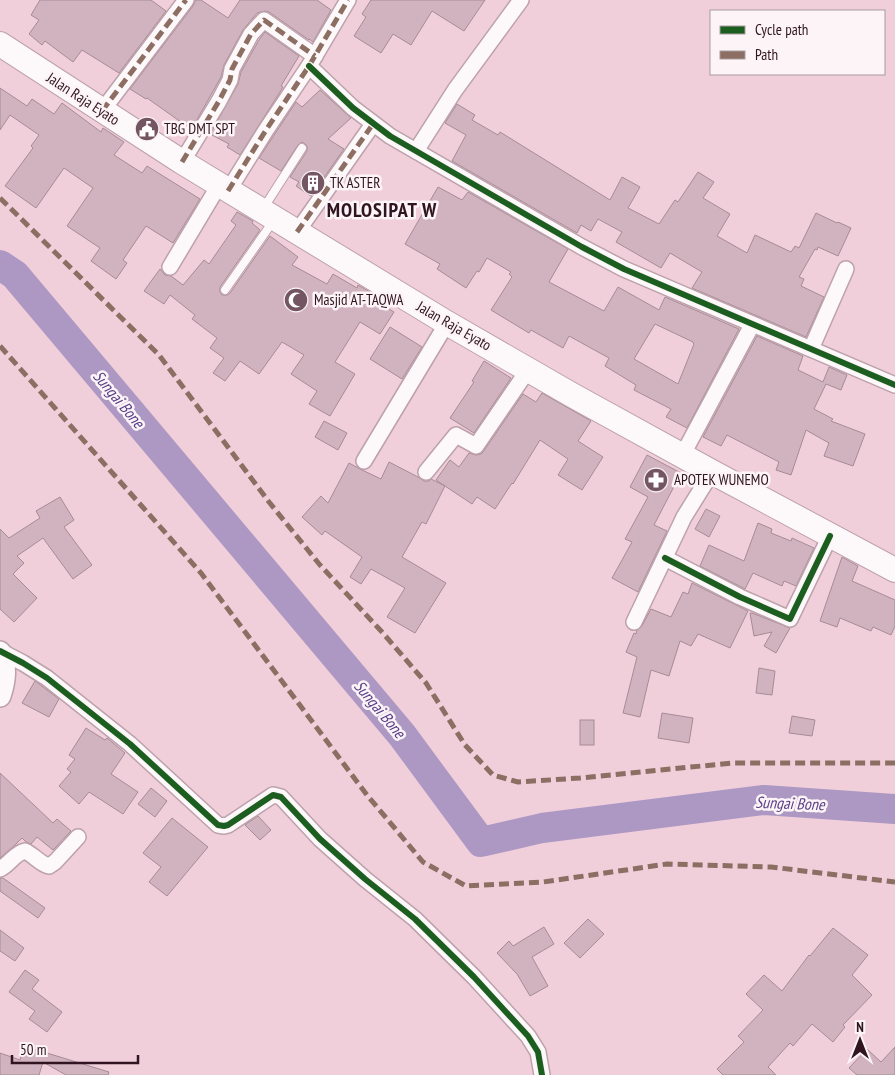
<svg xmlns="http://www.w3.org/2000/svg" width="895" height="1075" viewBox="0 0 895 1075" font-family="'PT Sans Narrow',sans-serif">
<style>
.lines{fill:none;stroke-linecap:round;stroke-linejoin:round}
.river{stroke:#ac98c2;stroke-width:30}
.building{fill:#d0b3be;stroke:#a68b95;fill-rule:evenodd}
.lane-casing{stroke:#bda1ab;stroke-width:10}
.street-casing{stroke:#bda1ab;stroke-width:18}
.secondary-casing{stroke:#bda1ab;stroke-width:24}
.primary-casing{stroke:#bda1ab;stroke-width:26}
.lane{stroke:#fdf8fa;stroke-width:8}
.street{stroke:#fdf8fa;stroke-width:15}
.secondary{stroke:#fdf8fa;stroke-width:21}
.primary{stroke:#fdf8fa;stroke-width:24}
.quiet{stroke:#8d6e63;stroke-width:5;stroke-dasharray:10 5;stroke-linecap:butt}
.cycleway-casing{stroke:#fcf4f6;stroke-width:9}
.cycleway{stroke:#1b5e20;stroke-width:6}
.labels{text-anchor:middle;stroke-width:5;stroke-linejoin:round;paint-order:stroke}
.street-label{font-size:15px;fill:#301520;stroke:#fcf4f6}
.poi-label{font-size:15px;fill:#301520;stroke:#fcf4f6;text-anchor:start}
.water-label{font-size:16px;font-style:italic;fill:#59428a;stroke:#fcf4f6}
.district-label{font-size:20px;font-weight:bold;letter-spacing:1px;fill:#301520;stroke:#fcf4f6}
</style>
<rect width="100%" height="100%" fill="#f0cfdb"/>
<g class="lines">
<polyline class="river" points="0,265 15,275 402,735 481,842 542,828 764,800 895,809"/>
</g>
<g class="building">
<polygon points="40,0 151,0 166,11 119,73 82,50 73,62 45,41 42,45 29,34 39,20 31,15"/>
<polygon points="196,0 201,0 228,18 240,0 317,0 331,10 313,42 309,39 309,40 269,12 265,11 257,13 243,30 224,65 221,77 194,125 190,123 188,127 147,98 146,99 130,89 193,6"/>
<polygon points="371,0 485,0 464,31 432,11 411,45 393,34 381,53 354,36 366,17 362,14"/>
<polygon points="265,32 299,56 281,86 283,87 280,92 240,155 227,147 229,144 210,134 238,84 241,72 259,40"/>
<polygon points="0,88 27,106 32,99 54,114 62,103 101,132 103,128 124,142 114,155 142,173 147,166 200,199 173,243 146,226 123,260 127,263 116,279 91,261 100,248 67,226 93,188 64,168 36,208 5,186 33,148 31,146 39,135 10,115 0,130"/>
<polygon points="320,90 351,118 328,139 344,149 311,196 296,186 299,182 290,177 307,151 307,146 305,144 302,142 298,145 281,171 259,158 296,102 302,107"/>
<polygon points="457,104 475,115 472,120 498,135 500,132 610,200 622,177 640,187 628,208 659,224 675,200 678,202 698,172 714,182 703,198 730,214 717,236 747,253 755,235 791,252 795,246 799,248 816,213 837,223 838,222 851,228 838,256 818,247 817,250 815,249 799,277 804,279 801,286 824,297 806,337 692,288 702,272 670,253 661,268 616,242 622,232 598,219 591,231 581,225 577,233 452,161 466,135 445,123"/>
<path d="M438 187 462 200 468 192 568 249 549 282 604 311 618 287 659 310 665 297 739 329 687 428 666 417 671 409 634 390 636 385 605 366 609 358 569 336 563 348 531 330 529 333 491 310 512 277 509 274 511 272 487 258 479 272 477 271 466 288 437 269 440 264 405 244ZM655 324 693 342V343L694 344 678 384 634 359Z"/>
<polygon points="237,212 253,221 252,223 260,230 220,287 220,292 222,295 227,295 230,293 270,236 298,257 292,265 327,284 333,274 357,288 358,285 375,295 373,299 394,312 380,334 360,322 335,362 355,374 330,416 309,404 317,391 291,374 304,355 282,342 259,374 240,361 225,381 213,373 224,358 210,348 217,338 192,319 195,315 170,295 164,304 144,291 160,269 165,275 171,276 183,285 204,260 209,264 236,225 231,221"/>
<polygon points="390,327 422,347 402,379 370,359"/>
<polygon points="757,336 803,356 798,370 823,382 829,367 847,375 841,390 826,384 814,409 833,419 831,421 865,434 853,466 824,456 829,443 806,430 791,475 776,470 779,462 727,435 721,446 703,437"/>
<polygon points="484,361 511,378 474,433 450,418 474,382 472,381"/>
<polygon points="542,393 591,421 578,441 603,457 582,490 558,475 568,459 540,440 513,484 512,483 495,509 477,497 472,504 436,480 450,460 459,467 469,453 476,455 481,454 483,452 523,394 536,402"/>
<polygon points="324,421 347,433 338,450 315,437"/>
<polygon points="647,455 681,473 654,525 667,531 638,592 612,578 632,542 625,539 648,497 630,487"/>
<polygon points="389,462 418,477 424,481 429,481 431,479 445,486 426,524 422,522 402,557 446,583 415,633 387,617 405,588 371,569 361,584 350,577 362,557 325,531 322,535 302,517 321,496 328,503 349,463 360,469 381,479"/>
<polygon points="60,497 74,520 64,527 92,565 73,579 43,538 17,556 24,563 13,574 37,598 14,622 0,609 0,529 9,538 40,518 36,511"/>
<polygon points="706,509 720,516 709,537 695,529"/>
<polygon points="758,523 772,529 771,533 791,541 792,538 814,548 796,586 784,581 782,586 753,573 745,589 700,566 709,545 744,561"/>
<polygon points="842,557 858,566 852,581 895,600 895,626 891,635 873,627 871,631 840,618 837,627 820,621"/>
<polygon points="692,583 748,611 730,648 698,634 691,646 680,641 669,676 651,670 640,717 623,713 637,657 626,652 634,633 636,634 637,630 642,626 651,609 671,617 683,592 688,594"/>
<polygon points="750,613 752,613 790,628 776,653 764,646 772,632 754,636"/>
<polygon points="759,668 775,671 772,695 756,693"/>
<polygon points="35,681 59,699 49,717 22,703"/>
<polygon points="662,713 693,718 689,743 658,738"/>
<polygon points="792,716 815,720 812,736 789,733"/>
<rect x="580" y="720" width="14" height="25"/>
<polygon points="86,728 105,740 107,738 125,753 111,774 138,792 123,814 89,792 79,804 59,786 71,772 67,769 75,759 69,755"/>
<polygon points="0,773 53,823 57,819 71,831 53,850 37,837 31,844 26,842 22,838 16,844 0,858"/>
<polygon points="151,788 167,801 155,817 138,804"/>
<polygon points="258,816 271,830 260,840 245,825"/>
<polygon points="172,818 208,847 167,896 149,882 161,867 143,853"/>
<polygon points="0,878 3,878 45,908 38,918 0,891"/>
<polygon points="588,919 604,934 580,958 564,943"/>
<polygon points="544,927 554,944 532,957 548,986 530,996 517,974 497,953 509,941 513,946"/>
<polygon points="833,928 868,955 852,975 872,995 843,1025 845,1027 833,1042 812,1024 793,1046 790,1043 768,1067 776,1075 723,1075 717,1069 744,1042 738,1036 763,1010 746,994 764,975 782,991 809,955 810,956"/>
<polygon points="0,930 24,948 15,961 0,951"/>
<polygon points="25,970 39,980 32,989 62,1012 47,1032 29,1019 35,1011 9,992"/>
<polygon points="24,1046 109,1072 108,1075 66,1075 43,1062 39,1075 0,1075 0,1053 20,1060"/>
<polygon points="895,1047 895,1075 857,1075 849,1068 867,1049 881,1062"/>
</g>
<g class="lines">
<g class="lane-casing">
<g id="lane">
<polyline points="263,209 302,148"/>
<polyline points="225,290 274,220"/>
</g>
</g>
<g class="street-casing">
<g id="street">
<polyline points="309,66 353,108 390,136 582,247 624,269 895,385"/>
<polyline points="102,111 186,0"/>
<polyline points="416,151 455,90 521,0"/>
<polyline points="182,162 219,101 230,80 232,69 251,34 264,20 315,56"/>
<polyline points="228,191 266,130 309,66 348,0"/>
<polyline points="297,232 373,124"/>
<polyline points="170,267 219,185"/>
<polyline points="811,349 846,269"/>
<polyline points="682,456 752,325"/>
<polyline points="364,461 447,323"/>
<polyline points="426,472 456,435 476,446 528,370"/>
<polyline points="665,558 740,597 790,619 830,536"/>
<polyline points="634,622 684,517 712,472"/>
<polyline points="0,651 23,663 47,678 130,744 218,825 224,826 228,825 273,795 281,797 320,839 365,879 415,919 474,977 528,1036 538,1052 542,1075"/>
<path d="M0 869C10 864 15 853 25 851 34 855 40 864 49 866L55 862 78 837"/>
</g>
</g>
<g class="secondary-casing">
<path id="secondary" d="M0 652C7 667 5 681 0 696"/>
</g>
<g class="primary-casing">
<polyline id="primary" points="0,44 182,162 447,323 572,395 712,472 895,570"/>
</g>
<use href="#lane" class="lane"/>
<use href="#street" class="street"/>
<use href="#secondary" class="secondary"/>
<use href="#primary" class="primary"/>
<g class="quiet">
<polyline points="102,111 186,0"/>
<polyline points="182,162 219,101 230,80 232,69 251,34 264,20 315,56"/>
<polyline points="228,191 266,130 309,66 348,0"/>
<polyline points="0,198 159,355 269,502 320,565 382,632 426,683 465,745 493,775 518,782 580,778 732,763 895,763"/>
<polyline points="297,232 373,124"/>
<polyline points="0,346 201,573 367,795 423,862 466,886 543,882 667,864 771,867 895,882"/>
</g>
<g class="cycleway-casing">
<g id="cycleway">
<polyline points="309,66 353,108 390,136 582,247 624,269 895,385"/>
<polyline points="665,558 740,597 790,619 830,536"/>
<polyline points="0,651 23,663 47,678 130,744 218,825 224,826 228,825 273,795 281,797 320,839 365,879 415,919 474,977 528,1036 538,1052 542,1075"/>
</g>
</g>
<use href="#cycleway" class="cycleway"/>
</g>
<defs>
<g id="civic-disc" transform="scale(1.25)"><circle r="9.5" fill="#735661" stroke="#fcf4f6"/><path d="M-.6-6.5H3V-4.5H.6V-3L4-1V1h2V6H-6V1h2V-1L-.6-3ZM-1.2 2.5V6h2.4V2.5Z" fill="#fff"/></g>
<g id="building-disc" transform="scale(1.25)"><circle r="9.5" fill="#735661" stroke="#fcf4f6"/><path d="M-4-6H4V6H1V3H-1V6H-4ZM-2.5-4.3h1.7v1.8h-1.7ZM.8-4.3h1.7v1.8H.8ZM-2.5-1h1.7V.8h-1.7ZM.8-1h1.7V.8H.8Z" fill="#fff"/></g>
<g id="mosque-disc" transform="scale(1.25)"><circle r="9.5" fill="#735661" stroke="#fcf4f6"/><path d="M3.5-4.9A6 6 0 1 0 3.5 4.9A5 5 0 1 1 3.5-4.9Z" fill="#fff"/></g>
<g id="pharmacy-disc" transform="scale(1.25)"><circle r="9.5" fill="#735661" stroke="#fcf4f6"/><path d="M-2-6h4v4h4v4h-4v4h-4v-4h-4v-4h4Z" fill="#fff"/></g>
</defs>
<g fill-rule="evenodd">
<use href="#civic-disc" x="147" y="129"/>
<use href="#building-disc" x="313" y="183"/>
<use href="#mosque-disc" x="296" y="300"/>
<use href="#pharmacy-disc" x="656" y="480"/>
</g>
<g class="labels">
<g class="street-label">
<text transform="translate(83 99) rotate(33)" y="5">Jalan Raja Eyato</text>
<text transform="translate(454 326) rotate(30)" y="5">Jalan Raja Eyato</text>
</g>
<g class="poi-label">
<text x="164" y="134">TBG DMT SPT</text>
<text x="330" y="188">TK ASTER</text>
<text x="314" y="305">Masjid AT-TAQWA</text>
<text x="674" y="485">APOTEK WUNEMO</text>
</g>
<g class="water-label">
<text transform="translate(119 399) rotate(50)" y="6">Sungai Bone</text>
<text transform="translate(380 709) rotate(50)" y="6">Sungai Bone</text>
<text transform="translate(790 803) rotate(2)" y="6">Sungai Bone</text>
</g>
<g class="district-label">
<text x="382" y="217">MOLOSIPAT W</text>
</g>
</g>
<rect x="710" y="10" width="175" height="65" fill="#fcf4f6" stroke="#aa9ba0"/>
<rect x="720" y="26" width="25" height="8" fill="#1b5e20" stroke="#aa9ba0"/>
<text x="755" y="35" font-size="15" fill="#301520">Cycle path</text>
<rect x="720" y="51" width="25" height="8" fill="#8d6e63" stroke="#aa9ba0"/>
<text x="755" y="60" font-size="15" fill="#301520">Path</text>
<g transform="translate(860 1040)" stroke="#fcf4f6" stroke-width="4" paint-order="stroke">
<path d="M0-4L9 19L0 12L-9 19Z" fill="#301520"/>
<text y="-8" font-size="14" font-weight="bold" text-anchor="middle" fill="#301520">N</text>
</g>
<path d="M12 1055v8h126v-8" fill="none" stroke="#301520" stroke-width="2.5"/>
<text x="20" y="1055" font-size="15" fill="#301520" stroke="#fcf4f6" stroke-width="4" paint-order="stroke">50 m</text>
</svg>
